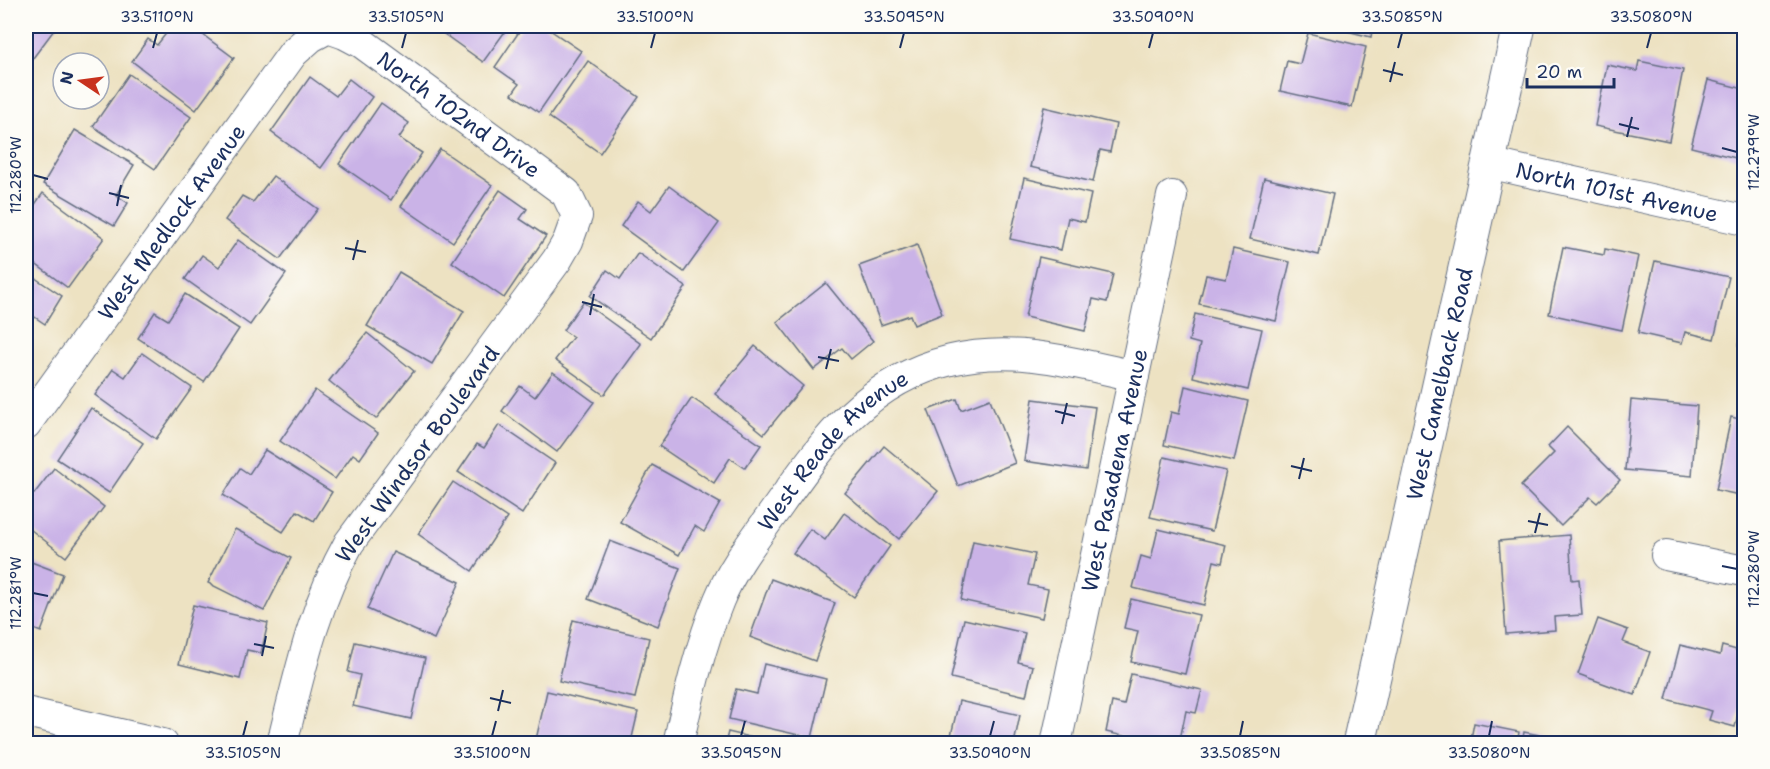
<svg xmlns="http://www.w3.org/2000/svg" width="1770" height="769" viewBox="0 0 1770 769" font-family="'Shantell Sans',sans-serif">
<style>
.building{fill:#cab3e7}
.lines{fill:none;stroke-linecap:round;stroke-linejoin:round}
.street-casing{stroke:#646e81;stroke-width:32}
.primary-casing{stroke:#646e81;stroke-width:35}
.street{stroke:#fff;stroke-width:30}
.primary{stroke:#fff;stroke-width:33}
.ticks{fill:none;stroke:#1b2f5e;stroke-width:2}
.labels{text-anchor:middle;stroke-width:4.5;stroke-linejoin:round;paint-order:stroke}
.street-label{font-size:22px;fill:#1b2f5e;stroke:#fdfcf7}
.neatline{fill:none;stroke:#1b2f5e;stroke-width:2}
.ticks-label{font-size:15px;text-anchor:middle;fill:#1b2f5e}
</style>
<rect width="100%" height="100%" fill="#fdfcf7"/>
<filter id="ink" filterUnits="userSpaceOnUse"><feTurbulence type="fractalNoise" baseFrequency=".0167" numOctaves="2"/><feDisplacementMap in="SourceGraphic" scale="12" xChannelSelector="R" yChannelSelector="G"/><feConvolveMatrix kernelMatrix="1 2 1 2 8 2 1 2 1" color-interpolation-filters="sRGB"/></filter>
<filter id="wash" filterUnits="userSpaceOnUse"><feTurbulence type="fractalNoise" baseFrequency=".008" numOctaves="4" result="noise"/><feDisplacementMap in="SourceGraphic" scale="24" xChannelSelector="R" yChannelSelector="G"/><feGaussianBlur stdDeviation="1.35" result="paint"/><feColorMatrix in="noise" values="0 0 0 0 0 0 0 0 0 0 0 0 0 0 0 0 0 1.4 0 .05"/><feComposite in="paint" operator="in"/></filter>
<g filter="url(#wash)">
<rect width="100%" height="100%" fill="#ede2c2"/>
<g id="blocks">
<g class="building">
<polygon points="26,26 57,26 27,66 26,65"/>
<polygon points="172,26 191,26 234,58 196,110 132,61 148,39 157,45"/>
<polygon points="433,26 509,26 483,62"/>
<polygon points="523,26 544,26 581,51 539,112 512,94 519,84 495,67"/>
<polygon points="1327,26 1373,26 1371,37"/>
<polygon points="1308,33 1366,47 1352,107 1280,91 1287,61 1300,64"/>
<polygon points="588,61 639,97 600,153 549,117"/>
<polygon points="1639,61 1683,70 1669,141 1595,126 1607,65 1637,71"/>
<polygon points="129,74 191,117 155,169 93,126"/>
<polygon points="310,77 336,96 349,79 372,97 321,168 271,132"/>
<polygon points="1708,80 1744,89 1744,160 1691,147"/>
<polygon points="381,103 409,123 399,138 422,153 391,200 339,164"/>
<polygon points="1044,107 1116,124 1110,152 1100,150 1093,182 1030,167"/>
<polygon points="75,130 134,165 116,195 128,203 114,226 43,184"/>
<polygon points="440,149 492,185 453,242 401,206"/>
<polygon points="273,176 318,209 280,259 225,220 242,196 253,202"/>
<polygon points="1024,178 1091,194 1085,222 1068,218 1061,250 1010,239"/>
<polygon points="1264,178 1333,194 1319,255 1250,239"/>
<polygon points="669,186 719,223 684,272 621,226 638,201 651,211"/>
<polygon points="500,190 527,209 520,219 546,236 504,298 452,262"/>
<polygon points="43,193 104,238 68,288 26,257 26,217"/>
<polygon points="238,240 286,274 250,325 185,279 202,255 219,267"/>
<polygon points="917,245 942,314 914,325 910,315 881,325 859,266"/>
<polygon points="1563,247 1604,255 1605,249 1638,256 1622,330 1549,314"/>
<polygon points="1233,249 1290,262 1276,321 1199,304 1206,275 1226,279"/>
<polygon points="638,253 686,287 651,338 590,296 607,270 620,279"/>
<polygon points="1039,257 1113,274 1107,302 1093,299 1085,331 1025,317"/>
<polygon points="1655,261 1729,277 1714,339 1685,332 1682,343 1638,333"/>
<polygon points="26,272 62,296 45,324 26,311"/>
<polygon points="399,272 464,311 432,364 367,326"/>
<polygon points="826,283 873,341 851,359 842,348 814,370 777,322"/>
<polygon points="185,294 239,329 204,382 138,338 155,312 168,320"/>
<polygon points="583,302 641,344 604,395 555,360 573,337 563,330"/>
<polygon points="1195,314 1262,329 1248,390 1193,377 1200,344 1189,341"/>
<polygon points="1744,323 1744,347 1738,345"/>
<polygon points="367,333 414,371 376,419 329,381"/>
<polygon points="755,346 803,386 764,434 715,394"/>
<polygon points="142,353 192,388 156,439 95,395 113,369 125,377"/>
<polygon points="553,372 594,402 557,452 502,411 520,386 535,397"/>
<polygon points="1185,386 1248,401 1234,461 1164,445 1171,412 1179,414"/>
<polygon points="315,390 378,433 360,459 353,454 335,479 280,441"/>
<polygon points="692,398 761,445 745,468 730,458 714,483 659,446"/>
<polygon points="957,399 961,410 990,399 1015,463 958,486 928,410"/>
<polygon points="1033,399 1095,407 1086,470 1024,461"/>
<polygon points="1631,400 1697,406 1692,476 1625,470"/>
<polygon points="91,408 143,443 109,493 57,459"/>
<polygon points="1731,417 1744,420 1744,496 1716,490"/>
<polygon points="499,425 555,463 522,514 458,472 477,444 484,448"/>
<polygon points="1567,427 1620,480 1597,503 1590,497 1561,526 1521,486 1554,453 1548,447"/>
<polygon points="884,446 938,491 899,539 845,493"/>
<polygon points="265,450 332,492 314,521 297,511 283,532 223,495 240,468 249,474"/>
<polygon points="1164,457 1226,471 1212,531 1150,517"/>
<polygon points="652,465 720,503 704,532 695,526 679,555 620,522"/>
<polygon points="54,468 104,507 66,557 26,526 26,490 34,494"/>
<polygon points="453,482 507,518 472,571 418,534"/>
<polygon points="844,513 890,546 854,597 793,553 810,529 825,540"/>
<polygon points="235,529 291,558 264,611 208,583"/>
<polygon points="1158,529 1226,545 1222,563 1214,561 1204,605 1133,588 1141,556 1151,559"/>
<polygon points="1569,535 1572,580 1579,579 1582,615 1554,617 1555,630 1506,634 1499,541"/>
<polygon points="610,541 680,568 658,626 588,599"/>
<polygon points="973,541 1035,554 1028,585 1048,589 1042,618 961,600"/>
<polygon points="393,552 460,582 434,639 367,609"/>
<polygon points="26,560 63,574 41,632 26,626"/>
<polygon points="771,579 835,603 815,661 750,637"/>
<polygon points="1131,599 1199,615 1185,674 1131,662 1138,631 1124,628"/>
<polygon points="193,605 268,623 261,653 247,650 240,679 179,664"/>
<polygon points="964,619 1025,633 1018,662 1033,666 1026,696 951,678"/>
<polygon points="1598,619 1628,630 1623,642 1650,652 1635,695 1578,674"/>
<polygon points="573,620 649,638 635,698 559,681"/>
<polygon points="355,642 425,658 411,719 353,706 360,675 348,672"/>
<polygon points="1680,645 1720,655 1722,646 1744,652 1744,689 1735,727 1709,720 1712,711 1666,699"/>
<polygon points="764,664 826,679 812,738 729,719 736,689 757,694"/>
<polygon points="1131,674 1202,690 1196,713 1186,711 1179,744 1158,744 1106,732 1112,702 1124,705"/>
<polygon points="547,691 638,712 631,742 611,737 609,744 535,744"/>
<polygon points="959,701 1020,715 1014,744 949,744"/>
<polygon points="1474,723 1519,732 1517,744 1470,744"/>
<polygon points="728,732 774,743 774,744 725,744"/>
<polygon points="1524,732 1570,741 1569,744 1522,744"/>
</g>
</g>
</g>
<g filter="url(#ink)">
<use href="#blocks" fill-opacity="0" stroke="#646e81" stroke-width="1.5"/>
<g class="lines">
<g class="street-casing">
<g id="street">
<path id="s1" d="M1488 163 1744 220"/>
<path id="s2" d="M26 424 293 53 311 37 328 28 345 34 362 43 566 193 577 216 568 241 557 260 349 543C313 608 300 672 282 744"/>
<polyline points="1666,555 1744,571"/>
<polyline points="26,712 163,744"/>
<path id="s3" d="M678 744C689 695 700 646 719 600 732 568 754 540 774 512 823 443 864 381 951 360 1014 345 1073 362 1134 376"/>
<path id="s4" d="M1056 744 1172 196"/>
</g>
</g>
<g class="primary-casing">
<g id="primary">
<path id="s5" d="M1359 744 1519 26"/>
</g>
</g>
<use href="#street" class="street"/>
<use href="#primary" class="primary"/>
</g>
</g>
<path class="ticks" d="M153 48 157 33M402 48 406 33M651 48 655 33M900 48 904 33M1149 48 1153 33M1398 48 1402 33M1647 48 1651 33M1383 70 1403 75M1390 82 1395 62M1619 124 1639 129M1627 137 1632 117M1722 148 1737 152M33 175 48 179M109 193 129 198M117 206 121 185M345 248 366 252M353 260 358 240M582 302 602 307M590 315 594 294M818 357 839 361M826 369 831 349M1055 411 1075 416M1062 424 1067 403M1291 466 1312 471M1299 479 1304 458M1528 521 1548 525M1535 533 1540 513M1722 566 1737 569M33 593 48 596M254 644 274 648M262 656 266 636M490 698 511 703M498 711 503 690M243 736 247 721M492 736 496 721M741 736 745 721M990 736 994 721M1240 736 1243 721M1489 736 1492 721"/>
<g class="labels">
<g class="street-label">
<text dy="8" stroke="none"><textPath href="#s2" startOffset="658">North 102nd Drive</textPath></text>
<text dy="8" stroke="none"><textPath href="#s1" startOffset="132">North 101st Avenue</textPath></text>
<text dy="8" stroke="none"><textPath href="#s2" startOffset="249">West Medlock Avenue</textPath></text>
<text dy="8" stroke="none"><textPath href="#s5" startOffset="369">West Camelback Road</textPath></text>
<text transform="translate(417 454) rotate(-54)" y="8">West Windsor Boulevard</text>
<text dy="8" stroke="none"><textPath href="#s3" startOffset="340">West Reade Avenue</textPath></text>
<text dy="8" stroke="none"><textPath href="#s4" startOffset="280">West Pasadena Avenue</textPath></text>
</g>
</g>
<rect width="1770" height="769" fill="none" stroke="#fdfcf7" stroke-width="66"/>
<g transform="translate(81 81) rotate(283)"><circle r="28" fill="#fdfcf7" stroke="#a3aaba" stroke-width="1.5"/>
<path d="M0-4.5L10 22L0 15L-10 22Z" fill="#c8321e"/>
<text y="-9" font-size="16" font-weight="bold" text-anchor="middle" fill="#1b2f5e">N</text>
</g>
<path d="M1527 78v9h87v-9" fill="none" stroke="#1b2f5e" stroke-width="3"/>
<text x="1536" y="78" font-size="18" fill="#1b2f5e" stroke="#fdfcf7" stroke-width="4.5" paint-order="stroke">20 m</text>
<rect x="33" y="33" width="1704" height="703" class="neatline"/>
<g class="ticks-label">
<text x="157" y="22">33.5110°N</text>
<text x="406" y="22">33.5105°N</text>
<text x="655" y="22">33.5100°N</text>
<text x="904" y="22">33.5095°N</text>
<text x="1153" y="22">33.5090°N</text>
<text x="1402" y="22">33.5085°N</text>
<text x="1651" y="22">33.5080°N</text>
<text transform="translate(1754 152) rotate(-90)" y="5">112.279°W</text>
<text transform="translate(16 175) rotate(-90)" y="5">112.280°W</text>
<text transform="translate(1754 569) rotate(-90)" y="5">112.280°W</text>
<text transform="translate(16 593) rotate(-90)" y="5">112.281°W</text>
<text x="243" y="758">33.5105°N</text>
<text x="492" y="758">33.5100°N</text>
<text x="741" y="758">33.5095°N</text>
<text x="990" y="758">33.5090°N</text>
<text x="1240" y="758">33.5085°N</text>
<text x="1489" y="758">33.5080°N</text>
</g>
</svg>
